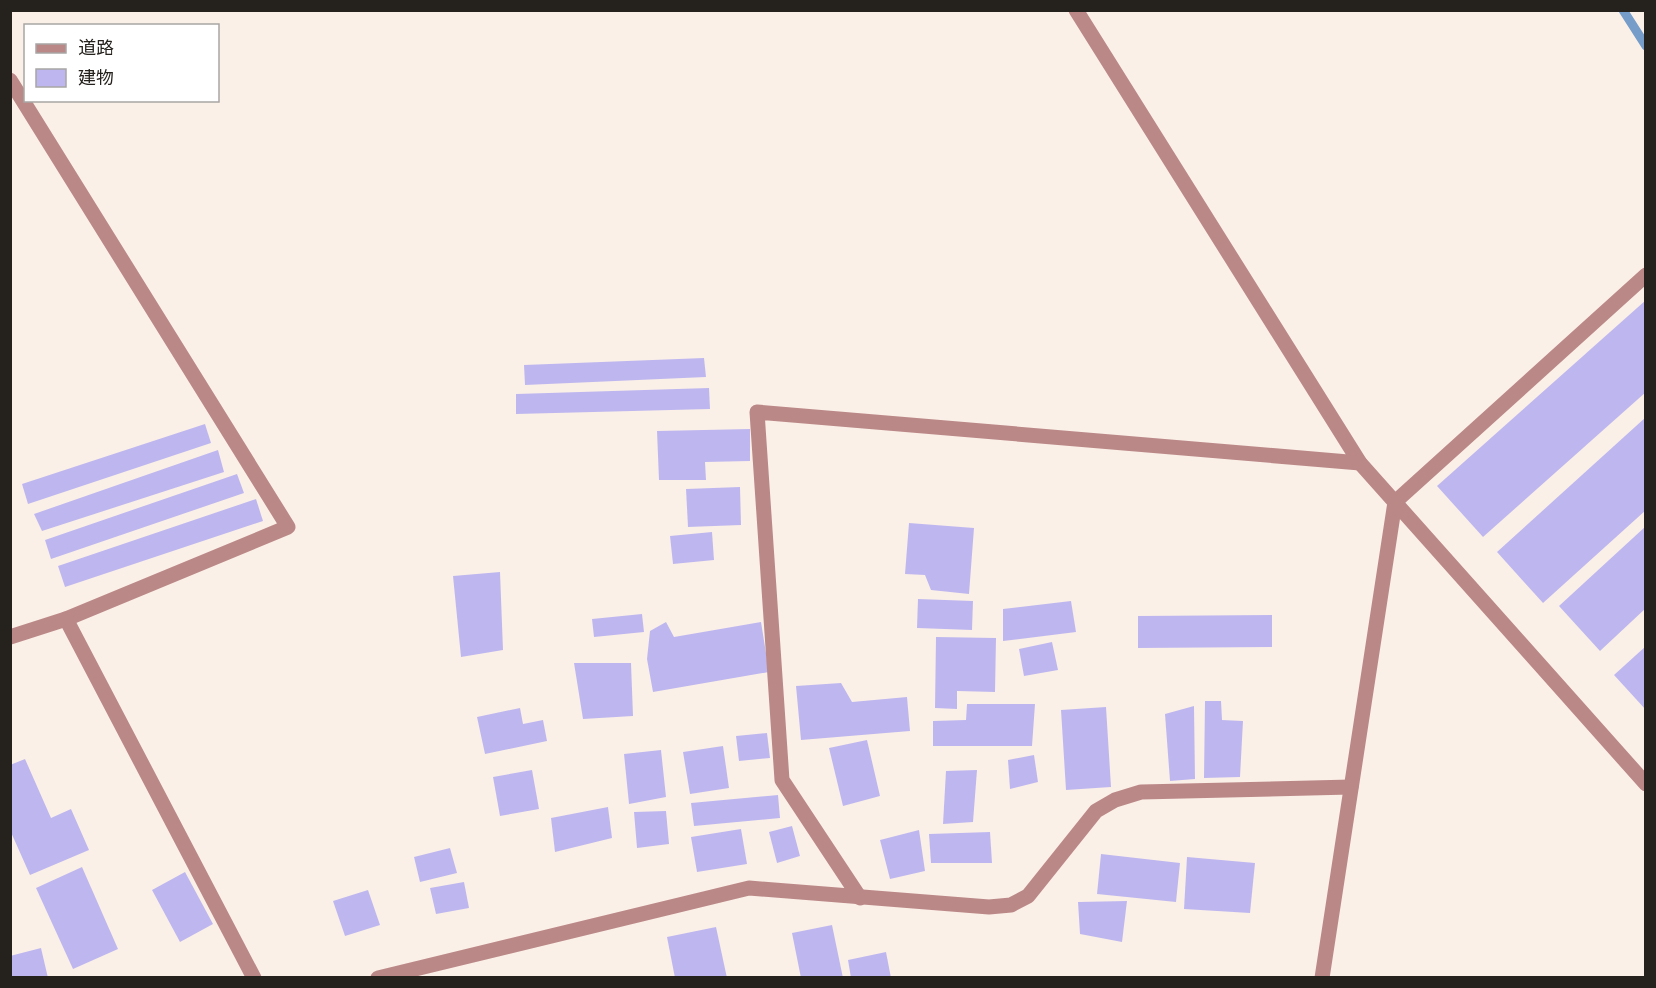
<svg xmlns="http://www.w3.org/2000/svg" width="1656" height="988" viewBox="0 0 1656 988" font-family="Arial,'Noto Sans JP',sans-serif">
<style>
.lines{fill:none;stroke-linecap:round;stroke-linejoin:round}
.stream{stroke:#769dc9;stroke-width:9}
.building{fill:#beb7ef}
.street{stroke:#b88;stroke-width:15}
</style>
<rect width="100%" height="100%" fill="#fbf0e7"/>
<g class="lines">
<polyline class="stream" points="1623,10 1646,46"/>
</g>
<g class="building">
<polygon points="1646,300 1646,392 1483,537 1437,486"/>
<polygon points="704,358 706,377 525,385 524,365"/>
<polygon points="709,388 710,409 516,414 516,394"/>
<polygon points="1646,417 1646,510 1543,603 1497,552"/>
<polygon points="205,424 211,443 28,504 22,484"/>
<polygon points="750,429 750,461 705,462 706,480 659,480 657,431"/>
<polygon points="218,450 224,472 42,531 34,514"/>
<polygon points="237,474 244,493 51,559 45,540"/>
<polygon points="740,487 741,525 688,527 686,489"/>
<polygon points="256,499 263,521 65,587 58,566"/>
<polygon points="909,523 974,528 969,594 931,590 925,575 905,574"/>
<polygon points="1646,526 1646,608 1600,651 1559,606"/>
<polygon points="712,532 714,560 673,564 670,536"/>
<polygon points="500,572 503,650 461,657 453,576"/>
<polygon points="918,599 973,601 972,630 917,628"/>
<polygon points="1071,601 1076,632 1003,641 1003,609"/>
<polygon points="642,614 644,632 594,637 592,619"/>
<polygon points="1272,615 1272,647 1138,648 1138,616"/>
<polygon points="666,622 674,637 761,622 769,672 653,692 647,659 650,631"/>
<polygon points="936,637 996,638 995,692 957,691 957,709 935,708"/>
<polygon points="1052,642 1058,670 1024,676 1019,649"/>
<polygon points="1646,646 1646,710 1614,675"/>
<polygon points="574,663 631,663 633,716 583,719"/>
<polygon points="841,683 852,702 907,697 910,731 801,740 796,686"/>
<polygon points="1205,701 1221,701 1222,720 1243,721 1240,777 1204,778"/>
<polygon points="967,704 1035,704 1032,746 933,746 933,721 966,720"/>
<polygon points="1194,706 1195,779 1170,781 1165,714"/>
<polygon points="1106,707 1111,787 1066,790 1061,710"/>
<polygon points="520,708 523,724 543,720 547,741 485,754 477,717"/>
<polygon points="767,733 770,758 739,761 736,736"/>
<polygon points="867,740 880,796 843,806 829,748"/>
<polygon points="723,746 729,788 690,794 683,752"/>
<polygon points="661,750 666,797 629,804 624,754"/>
<polygon points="1034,755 1038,782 1010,789 1008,760"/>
<polygon points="25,759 51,818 71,809 89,850 30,875 10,830 10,765"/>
<polygon points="532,770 539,809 500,816 493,777"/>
<polygon points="977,770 973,822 943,824 946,771"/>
<polygon points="778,795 780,818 694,826 691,803"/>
<polygon points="608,807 612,838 555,852 551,818"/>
<polygon points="666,811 669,844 637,848 634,812"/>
<polygon points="792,826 800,856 777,863 769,832"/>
<polygon points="741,829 747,864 697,872 691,837"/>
<polygon points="919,830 925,871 890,879 880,840"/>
<polygon points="990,832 992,863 931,863 929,834"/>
<polygon points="450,848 457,873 420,882 414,857"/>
<polygon points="1101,854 1180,863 1176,902 1097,894"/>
<polygon points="1187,857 1255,863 1250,913 1184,909"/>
<polygon points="82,867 118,949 73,969 36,888"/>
<polygon points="185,872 213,924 180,942 152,890"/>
<polygon points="464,882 469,908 436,914 430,888"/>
<polygon points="368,890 380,925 345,936 333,901"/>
<polygon points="1127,901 1122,942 1080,934 1078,902"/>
<polygon points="832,925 843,978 801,978 792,933"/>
<polygon points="716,927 727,978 675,978 667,937"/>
<polygon points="41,948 48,978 10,978 10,956"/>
<polygon points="886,952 891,978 851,978 848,960"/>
</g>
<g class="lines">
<g class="street">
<polyline points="1076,10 1360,463 1646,784"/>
<polyline points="10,80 288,527 66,619 10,637"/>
<polyline points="66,619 254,978"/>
<polyline points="860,898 782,780 757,412 1360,463"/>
<polyline points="378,978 749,888 989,907 1011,905 1028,896 1096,811 1115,800 1141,792 1351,787"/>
<polyline points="1322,978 1395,502 1646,275"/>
</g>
</g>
<rect width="1656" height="988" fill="none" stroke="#25211d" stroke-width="24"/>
<rect x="24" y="24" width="195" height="78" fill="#ffffff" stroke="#a8a6a5" stroke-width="1.5"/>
<rect x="36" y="44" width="30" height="9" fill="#bb8888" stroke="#a8a6a5" stroke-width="1.5"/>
<text x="78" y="54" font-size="18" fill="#25211d">道路</text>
<rect x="36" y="69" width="30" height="18" fill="#beb7ef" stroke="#a8a6a5" stroke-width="1.5"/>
<text x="78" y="84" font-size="18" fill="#25211d">建物</text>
</svg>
